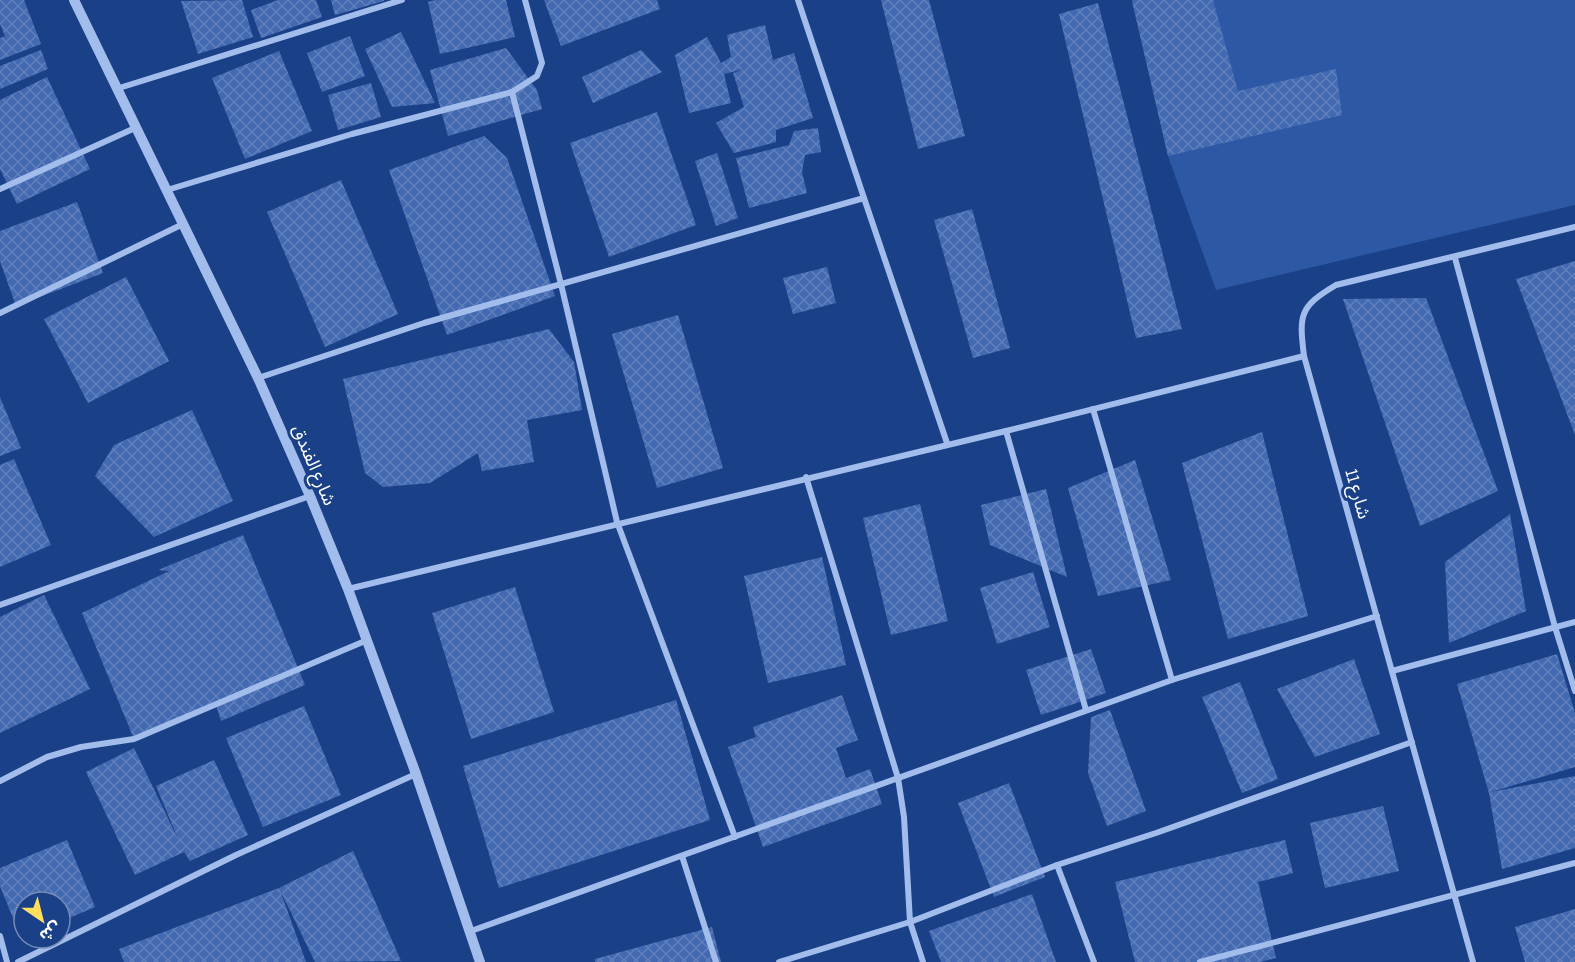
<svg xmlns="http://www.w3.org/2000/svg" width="1575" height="962" viewBox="0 0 1575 962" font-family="'Sofia Sans Condensed','Noto Sans Arabic',sans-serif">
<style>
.garden{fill:#2d58a5}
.building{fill:url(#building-cross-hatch)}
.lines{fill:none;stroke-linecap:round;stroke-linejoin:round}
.minor{stroke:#a2bdec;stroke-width:6}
.tertiary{stroke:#a2bdec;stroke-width:10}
.labels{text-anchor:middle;stroke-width:6;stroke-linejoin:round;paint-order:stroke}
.street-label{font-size:18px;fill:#fff;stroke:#1a4087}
</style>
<defs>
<pattern id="building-cross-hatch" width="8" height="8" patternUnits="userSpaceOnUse" patternTransform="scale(1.5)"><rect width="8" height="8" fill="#4369b1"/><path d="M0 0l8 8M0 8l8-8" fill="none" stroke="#5f80bd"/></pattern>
</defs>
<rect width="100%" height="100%" fill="#1a4087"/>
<polygon class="garden" points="1132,0 1575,0 1575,205 1216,290 1168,156"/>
<g class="building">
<polygon points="0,0 24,0 41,44 0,60 0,38 5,36 0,24"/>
<polygon points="242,0 253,37 198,54 181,1"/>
<polygon points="278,0 316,0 322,17 261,38 251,10"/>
<polygon points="331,0 384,0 384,1 335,15"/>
<polygon points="435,0 506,0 515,37 440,54 428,2"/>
<polygon points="544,0 657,0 660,9 561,46"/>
<polygon points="881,0 929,0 965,136 918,149"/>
<polygon points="1135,0 1213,0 1238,91 1336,69 1342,115 1168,156 1132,1"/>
<polygon points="1098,3 1182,329 1136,338 1059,14"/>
<polygon points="765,25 773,60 794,53 813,118 776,130 776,142 734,153 716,123 744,107 733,73 744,69 724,74 731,103 689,113 675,55 707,37 721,63 731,57 727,35"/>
<polygon points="401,32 435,103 392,107 365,49"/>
<polygon points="350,36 365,76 322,92 307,53"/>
<polygon points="506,48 537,90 542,109 448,136 430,70"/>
<polygon points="41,50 48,69 0,89 0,66"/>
<polygon points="641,50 662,72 593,103 582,77"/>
<polygon points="279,51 312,131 245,159 212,78"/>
<polygon points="47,77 90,169 17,204 0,169 0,100"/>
<polygon points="371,83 381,117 338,130 328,95"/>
<polygon points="657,112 696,225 609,257 570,143"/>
<polygon points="818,128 821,152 805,155 802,172 807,193 749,208 736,158 789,145 794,131"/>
<polygon points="484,136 507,158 555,296 447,335 389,170"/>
<polygon points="717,153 738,218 716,226 695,161"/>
<polygon points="341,180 398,314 325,347 267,212"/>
<polygon points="77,202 103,273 16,306 0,261 0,231"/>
<polygon points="972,209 1010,348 973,358 934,220"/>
<polygon points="1575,261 1575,435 1516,279"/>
<polygon points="827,267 836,303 793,314 783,278"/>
<polygon points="126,277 169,361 88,403 44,319"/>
<polygon points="1426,298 1498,491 1420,526 1343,299"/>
<polygon points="678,315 723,468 657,488 612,334"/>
<polygon points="549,329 574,362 582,410 527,420 534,462 482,471 478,453 430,483 383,487 365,473 343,379"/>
<polygon points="0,397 21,448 0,456"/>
<polygon points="192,410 233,501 154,537 95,476 114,445"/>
<polygon points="1262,432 1308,616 1228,639 1182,463"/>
<polygon points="14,459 51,545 0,567 0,465"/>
<polygon points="1135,460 1171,580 1098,596 1068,488"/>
<polygon points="1046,489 1067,577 990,545 981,505"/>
<polygon points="920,504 948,621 891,635 863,518"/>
<polygon points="1510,514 1526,611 1449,643 1445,562"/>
<polygon points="243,535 305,685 221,721 216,705 134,739 82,613 169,571 158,570"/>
<polygon points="822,557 846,665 768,683 744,576"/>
<polygon points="1033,572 1050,627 997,644 980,588"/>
<polygon points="515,587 554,712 471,739 432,613"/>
<polygon points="44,595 90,689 0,733 0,617"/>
<polygon points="1091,649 1106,693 1041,715 1026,670"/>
<polygon points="1557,654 1575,713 1575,767 1491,792 1575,776 1575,848 1502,869 1489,793 1457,684"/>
<polygon points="1354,659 1380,734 1315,757 1277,689"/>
<polygon points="1240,682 1278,779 1242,793 1202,697"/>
<polygon points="842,695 858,740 836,748 846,778 870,769 882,804 763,847 728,747 756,737 753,727"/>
<polygon points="676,700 710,820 499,888 463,766"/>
<polygon points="304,706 341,795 263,827 226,738"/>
<polygon points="1110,710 1146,811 1107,826 1088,773 1091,717"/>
<polygon points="134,748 179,841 156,786 214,760 248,835 190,861 184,852 135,875 86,772"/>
<polygon points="1009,783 1045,877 994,897 958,803"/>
<polygon points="1383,806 1399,871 1325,888 1310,823"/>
<polygon points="67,840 95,907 60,922 60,902 24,902 24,937 21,938 0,886 0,868"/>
<polygon points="1285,840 1293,873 1258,882 1276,958 1260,962 1135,962 1115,882"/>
<polygon points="353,851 401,961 315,962 280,890 306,962 124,962 119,949 279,888"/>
<polygon points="1032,894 1056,962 941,962 929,931"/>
<polygon points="1575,909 1575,962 1525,962 1515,927"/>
<polygon points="712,927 721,962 595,962 595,959"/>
</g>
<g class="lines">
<g class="minor">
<polyline points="525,0 542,63 537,76 512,92 561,284 617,522 735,837"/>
<polyline points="116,89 402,0"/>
<polyline points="0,189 135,128"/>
<polyline points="167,190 352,134 512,92"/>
<polyline points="864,198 947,443"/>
<polyline points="1455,258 1555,627 1575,691"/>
<polyline points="0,313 183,224"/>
<polyline points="258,378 424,323 864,198 798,0"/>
<polyline points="1093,409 1172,680"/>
<polyline points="1006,431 1086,710"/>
<polyline points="806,477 898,778 904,817 910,922 923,962"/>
<polyline points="348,589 1006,431 1304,356"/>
<polyline points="0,605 310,496"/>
<polyline points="1392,671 1575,622"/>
<polyline points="0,781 47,757 81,747 134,739 365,641"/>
<polyline points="682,856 716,962"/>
<polyline points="1057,865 1094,962"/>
<polyline points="471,931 1172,680 1377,616"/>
<polyline points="0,936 7,962"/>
<polyline points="18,962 236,855 416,774"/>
<polyline points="779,962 910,922 1057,865 1156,833 1412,742"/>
<polyline points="1200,962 1575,863"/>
<path d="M1473 962 1304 356C1299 315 1299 307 1336 285L1575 227"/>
</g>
<polyline class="tertiary" points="74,0 258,378 310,496 348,589 416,774 480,962"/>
</g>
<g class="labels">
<g class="street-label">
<text transform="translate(314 465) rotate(67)" y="6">شارع الفندق</text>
<text transform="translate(1358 494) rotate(74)" y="6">شارع 11</text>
</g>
</g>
<g transform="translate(42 920) rotate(145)"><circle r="28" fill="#1a4087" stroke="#768cb7" stroke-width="1.5"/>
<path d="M0-4.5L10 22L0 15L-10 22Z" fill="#ffde5e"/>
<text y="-9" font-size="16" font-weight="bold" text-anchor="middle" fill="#ffffff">ش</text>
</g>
</svg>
